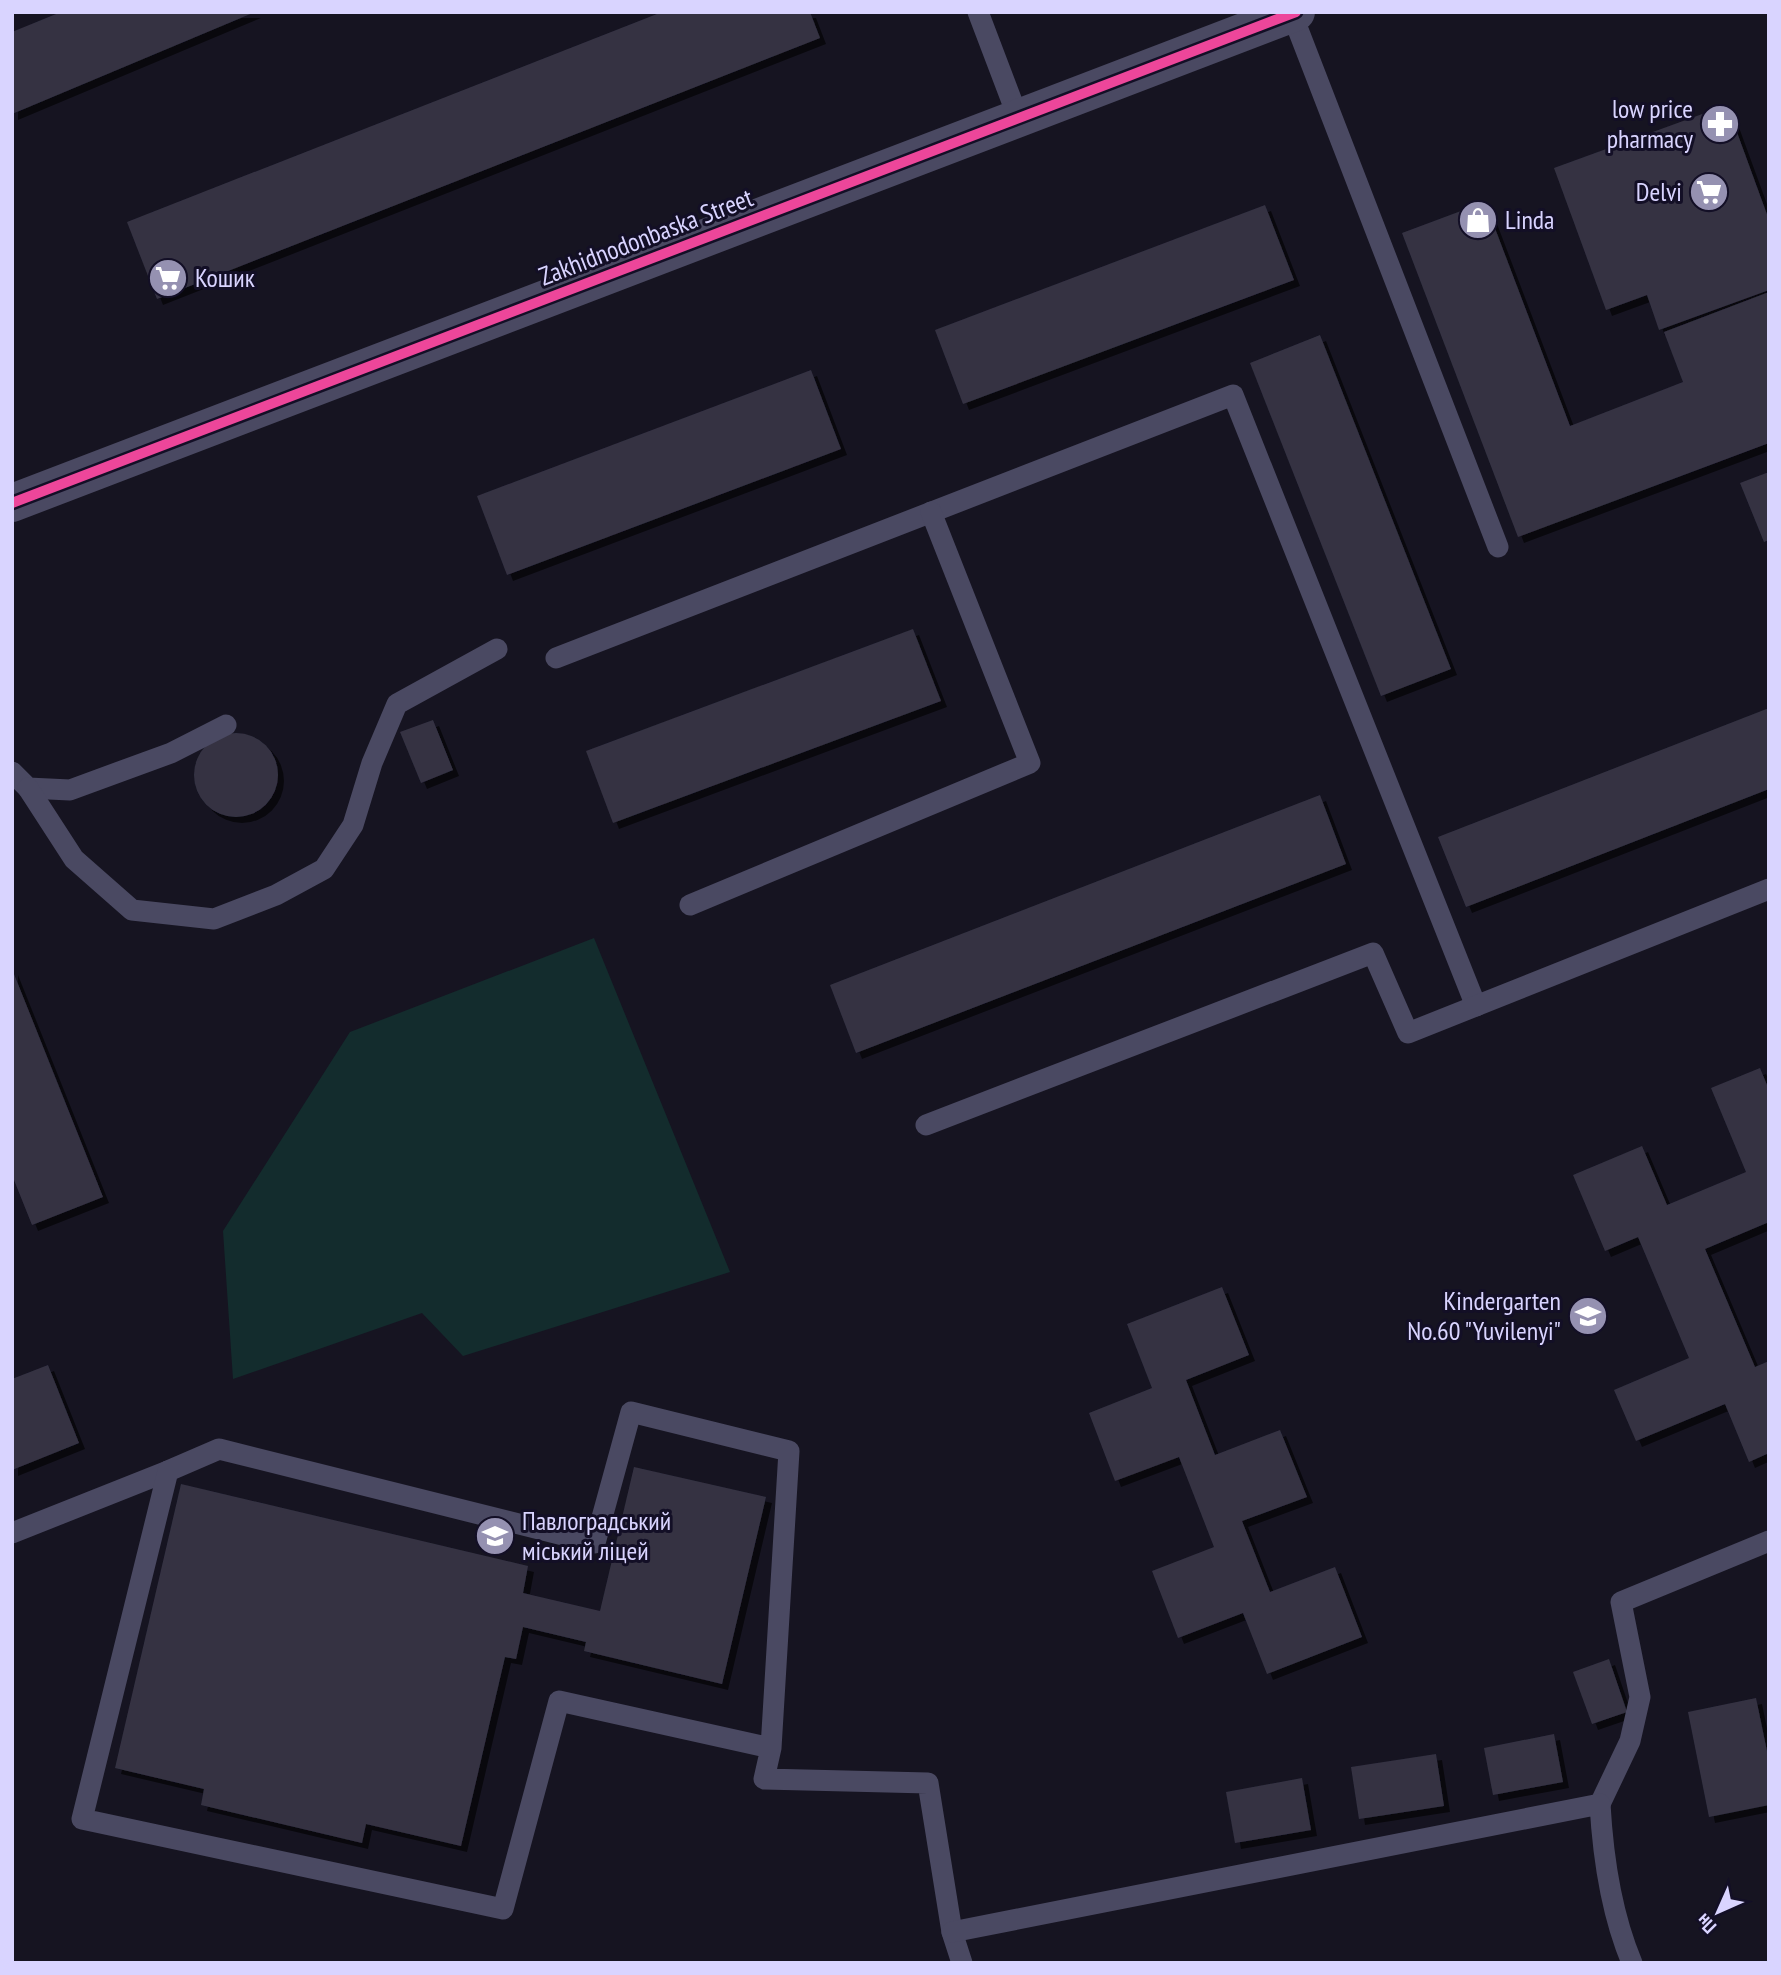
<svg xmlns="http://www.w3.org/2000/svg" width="1781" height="1975" viewBox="0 0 1781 1975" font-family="'PT Sans Narrow',sans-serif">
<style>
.green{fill:#132c2d}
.building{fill:#343243;filter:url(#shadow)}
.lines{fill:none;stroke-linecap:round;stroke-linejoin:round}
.service{stroke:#4a4962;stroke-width:21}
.minor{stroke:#4a4962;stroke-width:38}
.cycleway-casing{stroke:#130f26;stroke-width:15}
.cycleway{stroke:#ed469a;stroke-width:10}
.labels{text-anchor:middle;stroke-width:6;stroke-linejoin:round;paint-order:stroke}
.poi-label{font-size:26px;fill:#d9d4ff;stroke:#130f26;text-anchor:end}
.street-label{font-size:26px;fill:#d9d4ff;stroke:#130f26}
</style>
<defs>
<filter id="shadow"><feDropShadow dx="6" dy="6" stdDeviation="0" flood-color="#0009"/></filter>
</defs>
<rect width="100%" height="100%" fill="#161421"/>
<polygon class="green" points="594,938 730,1272 463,1356 422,1313 233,1379 223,1231 350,1032"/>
<g class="building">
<polygon points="61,12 255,12 12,114 12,32"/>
<polygon points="662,12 810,12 820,38 157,299 127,222"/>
<polygon points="1727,105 1769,220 1769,290 1659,330 1647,295 1606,310 1554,168"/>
<polygon points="1485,202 1570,426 1683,382 1664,332 1769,292 1769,443 1518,537 1402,233"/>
<polygon points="1265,205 1294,280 963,404 935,330"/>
<polygon points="1320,335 1451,669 1381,696 1250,363"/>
<polygon points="811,370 841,449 507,575 477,496"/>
<polygon points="1769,472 1769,540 1764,542 1740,483"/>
<polygon points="913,629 941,701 613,823 586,751"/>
<polygon points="1769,708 1769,789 1466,907 1438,837"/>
<polygon points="433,720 453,770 421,783 400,732"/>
<circle cx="236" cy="775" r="42"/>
<polygon points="1320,795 1346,864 856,1053 830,985"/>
<polygon points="12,969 103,1197 32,1225 12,1175"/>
<polygon points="1760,1068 1769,1090 1769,1222 1705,1249 1755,1367 1769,1361 1769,1453 1749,1462 1725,1404 1636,1441 1614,1390 1689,1358 1638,1237 1605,1251 1573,1175 1642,1146 1667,1205 1746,1172 1711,1088"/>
<polygon points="1222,1287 1249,1355 1186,1380 1215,1455 1280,1430 1307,1497 1242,1521 1270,1592 1335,1567 1362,1637 1267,1674 1243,1613 1178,1638 1152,1571 1214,1547 1179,1457 1115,1481 1089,1413 1152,1388 1127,1324"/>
<polygon points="48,1365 79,1443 12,1470 12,1379"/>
<polygon points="634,1467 766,1497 722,1684 584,1651 586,1642 523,1627 516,1659 505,1657 461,1846 366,1824 362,1843 201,1805 204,1789 115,1768 181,1484 528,1566 523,1593 600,1611"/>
<polygon points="1609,1659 1627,1712 1592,1724 1573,1672"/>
<polygon points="1756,1698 1769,1761 1769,1805 1709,1817 1688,1712"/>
<polygon points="1554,1734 1563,1782 1493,1795 1484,1748"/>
<polygon points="1436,1754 1444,1806 1359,1819 1351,1767"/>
<polygon points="1302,1778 1311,1830 1235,1843 1226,1792"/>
</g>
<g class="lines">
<g class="service">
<polyline points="978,12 1019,120"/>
<polyline points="1292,14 1498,547"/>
<polyline points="556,658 1233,395 1476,1006"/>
<polyline points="12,772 28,788 70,790 171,753 226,725"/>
<polyline points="28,788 74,859 132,910 214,919 276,895 324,869 353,825 372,763 397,704 497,649"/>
<polyline points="690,905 1030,763 931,512"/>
<polyline points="926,1125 1373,953 1408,1033 1769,889"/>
<polyline points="12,1533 168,1471"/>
<polyline points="771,1748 559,1701 503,1909 82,1819 168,1471 219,1449 595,1543 631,1412 789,1451 771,1748 764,1779 928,1783 952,1932 962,1963"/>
<polyline points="1600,1804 1630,1741 1640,1697 1621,1602 1769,1541"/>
<path d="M952 1932 1600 1804C1603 1858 1611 1913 1632 1963"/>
</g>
<polyline class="minor" points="12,503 1296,12"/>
<g class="cycleway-casing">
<polyline id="cycleway" points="12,503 1296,12"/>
</g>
<use href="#cycleway" class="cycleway"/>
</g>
<defs>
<g id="pharmacy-disc" transform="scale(2.0125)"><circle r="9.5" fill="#9591b1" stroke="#130f26"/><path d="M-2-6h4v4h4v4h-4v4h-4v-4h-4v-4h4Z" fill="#fff"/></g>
<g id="supermarket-disc" transform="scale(2.0125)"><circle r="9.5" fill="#9591b1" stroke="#130f26"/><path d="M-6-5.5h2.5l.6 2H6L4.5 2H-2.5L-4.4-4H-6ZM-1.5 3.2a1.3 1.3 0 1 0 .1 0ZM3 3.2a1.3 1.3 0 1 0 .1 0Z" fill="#fff"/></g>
<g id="shop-disc" transform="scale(2.0125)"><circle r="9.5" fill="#9591b1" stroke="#130f26"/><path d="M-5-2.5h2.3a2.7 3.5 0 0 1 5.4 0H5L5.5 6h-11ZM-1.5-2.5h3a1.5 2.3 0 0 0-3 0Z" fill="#fff"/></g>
<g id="school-disc" transform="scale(2.0125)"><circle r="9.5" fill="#9591b1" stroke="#130f26"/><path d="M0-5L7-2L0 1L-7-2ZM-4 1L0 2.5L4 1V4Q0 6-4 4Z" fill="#fff"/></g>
</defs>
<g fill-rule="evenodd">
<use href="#pharmacy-disc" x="1720" y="124"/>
<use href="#supermarket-disc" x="1709" y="192"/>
<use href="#shop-disc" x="1478" y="220"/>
<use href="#supermarket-disc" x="168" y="278"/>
<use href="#school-disc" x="1588" y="1316"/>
<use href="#school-disc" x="495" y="1536"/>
</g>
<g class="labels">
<g class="poi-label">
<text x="1693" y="118">low price<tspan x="1693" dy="30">pharmacy</tspan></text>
<text x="1682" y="201">Delvi</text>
<text x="1505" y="229" text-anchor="start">Linda</text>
<text x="195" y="287" text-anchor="start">Кошик</text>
<text x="1561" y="1310">Kindergarten<tspan x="1561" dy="30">No.60 "Yuvilenyi"</tspan></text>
<text x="522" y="1530" text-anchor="start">Павлоградський<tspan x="522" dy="30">міський ліцей</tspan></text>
</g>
<g class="street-label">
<text transform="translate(646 237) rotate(-21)" y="9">Zakhidnodonbaska Street</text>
</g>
</g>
<rect width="1781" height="1975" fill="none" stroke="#d9d4ff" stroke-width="28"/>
<g transform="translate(1718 1912) rotate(225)" stroke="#130f26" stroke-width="5" paint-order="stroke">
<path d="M0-5L12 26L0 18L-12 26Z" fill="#d9d4ff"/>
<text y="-10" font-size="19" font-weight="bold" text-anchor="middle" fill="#d9d4ff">Пн</text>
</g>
</svg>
